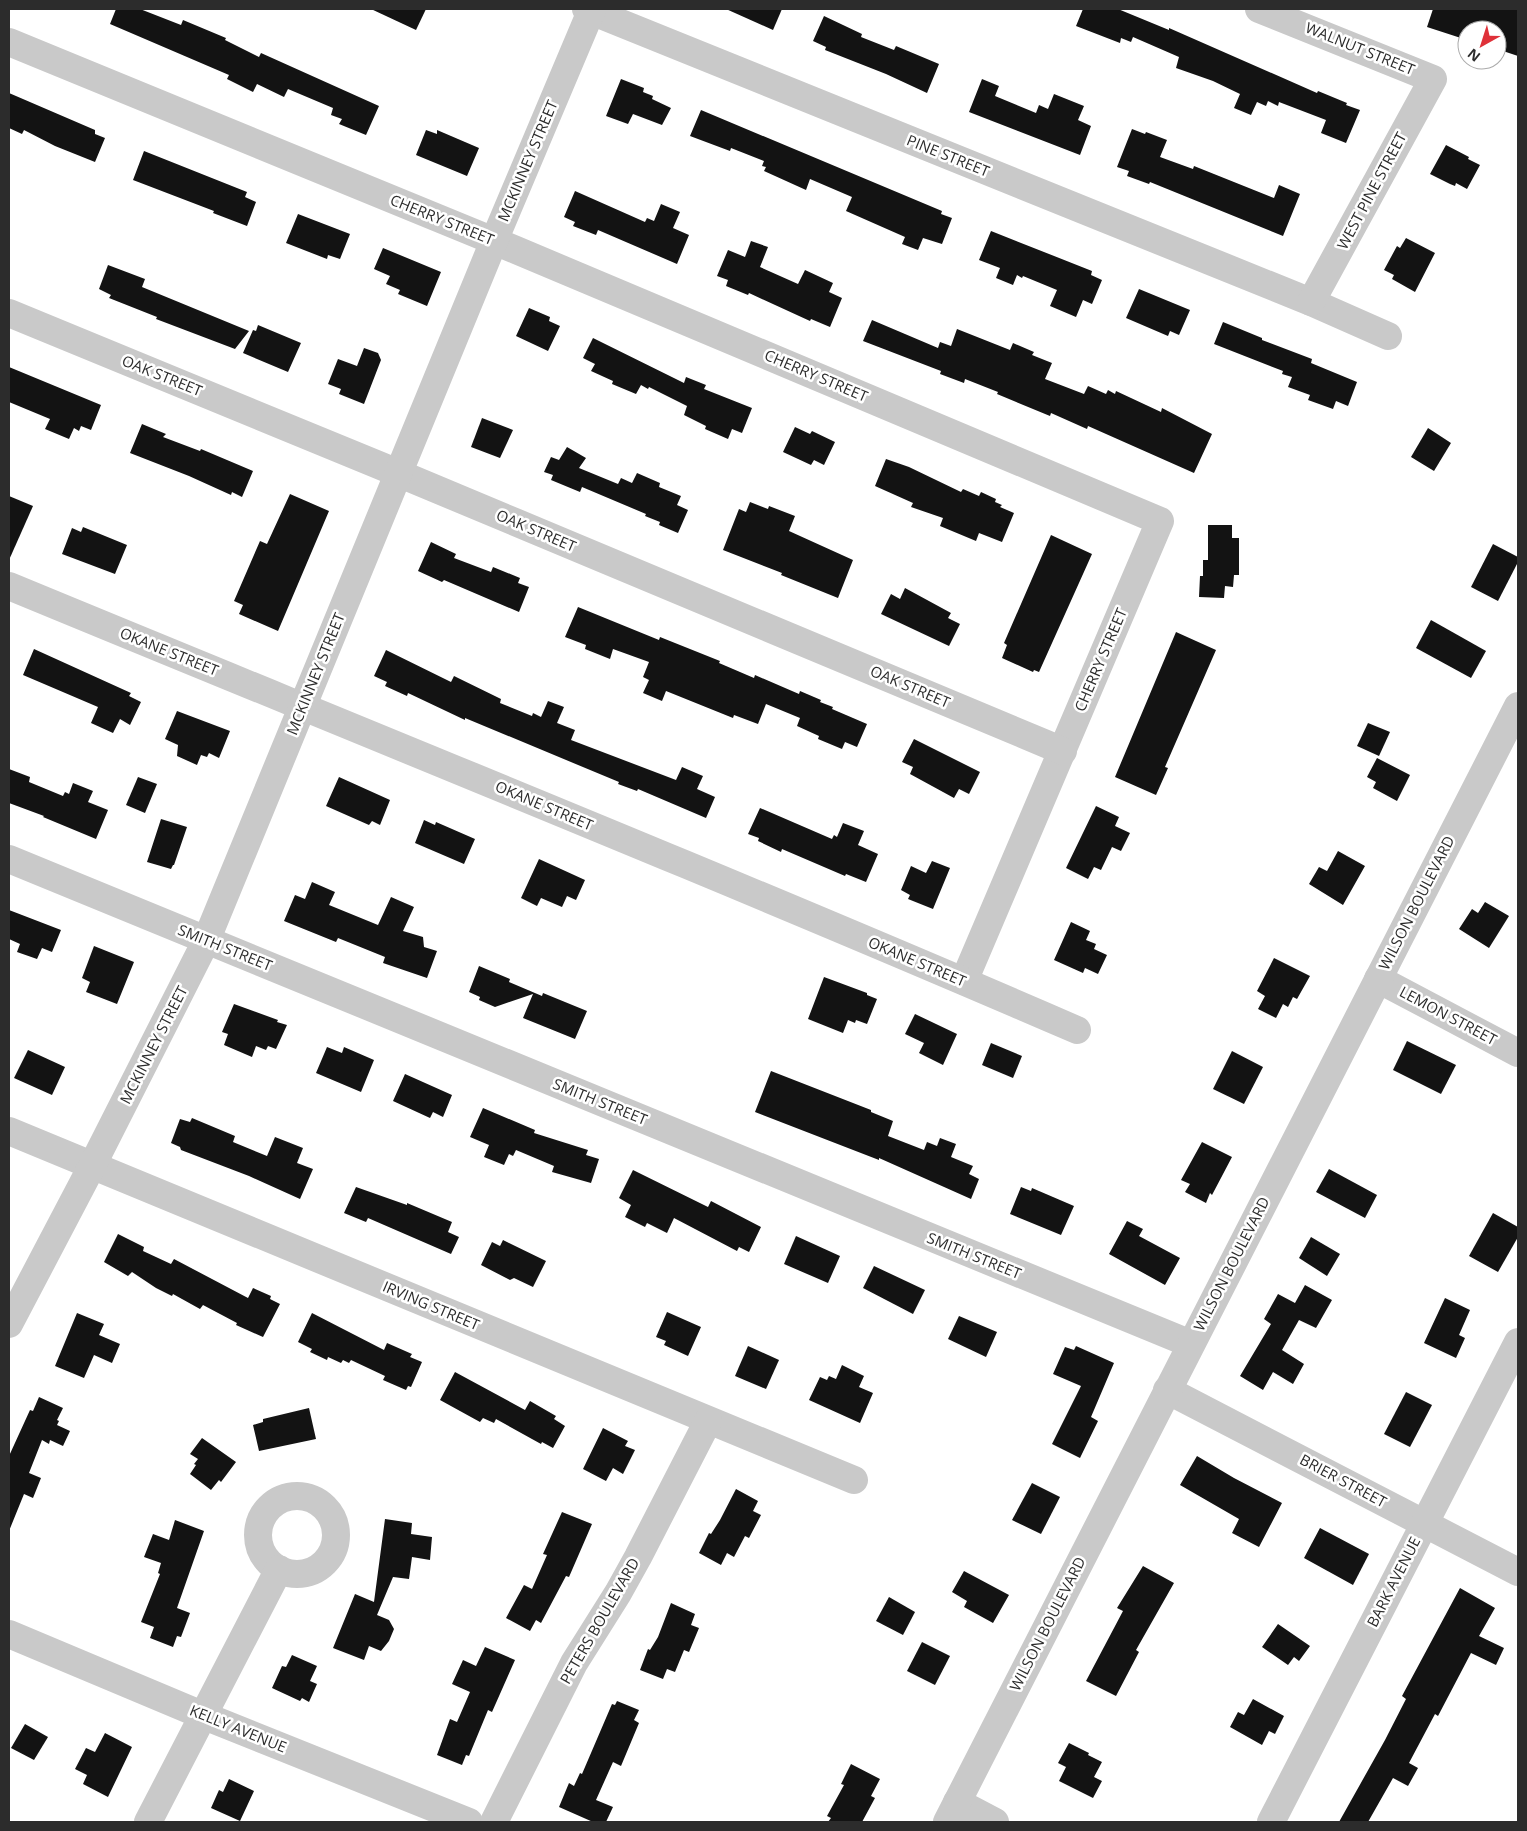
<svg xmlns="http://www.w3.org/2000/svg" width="1527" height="1831" viewBox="0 0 1527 1831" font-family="'Open Sans',sans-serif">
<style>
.building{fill:#131313}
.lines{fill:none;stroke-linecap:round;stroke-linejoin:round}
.minor{stroke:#c9c9c9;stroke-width:28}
.labels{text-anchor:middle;stroke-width:5;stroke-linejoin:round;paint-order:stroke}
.street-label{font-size:15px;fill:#2c2c2c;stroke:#fff}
</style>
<rect width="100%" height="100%" fill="#fff"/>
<g class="building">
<polygon points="116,9 140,9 181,25 183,20 226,38 225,40 259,57 261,53 379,106 366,135 339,124 342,119 331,115 333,108 288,89 284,97 257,84 253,92 227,79 229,75 110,24"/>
<polygon points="371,9 426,9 416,30"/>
<polygon points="726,9 782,9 773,30"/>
<polygon points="1083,9 1118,9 1169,30 1169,28 1317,93 1318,91 1347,103 1346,105 1360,110 1346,143 1321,133 1326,120 1279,102 1278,106 1268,101 1266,106 1257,102 1251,115 1234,108 1240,94 1213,81 1176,68 1179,57 1133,37 1131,42 1121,38 1120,43 1076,26"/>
<polygon points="1433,9 1518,9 1518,56 1497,49 1497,30 1467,30 1467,40 1427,27"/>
<polygon points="824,16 862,34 861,37 894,50 896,46 939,64 927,93 886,74 825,50 826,47 813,41"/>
<polygon points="621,79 644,88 643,92 653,96 652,99 671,108 662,125 633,114 628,124 606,116"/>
<polygon points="982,79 999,86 995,96 1036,113 1039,105 1048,109 1054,94 1084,106 1078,120 1091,126 1080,155 969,112"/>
<polygon points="9,93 95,130 95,134 105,138 95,162 55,146 24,130 22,134 9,128"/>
<polygon points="701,110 942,211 941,214 952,218 942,244 923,238 918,250 902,244 905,237 846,211 852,197 810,179 806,190 764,171 766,167 762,166 764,161 731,148 730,151 690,136"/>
<polygon points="1132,129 1145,134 1146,132 1167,140 1160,157 1193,169 1194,166 1274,198 1279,185 1300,194 1283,236 1150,182 1149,184 1127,176 1129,171 1117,167"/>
<polygon points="426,130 437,134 437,130 479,148 467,176 416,155"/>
<polygon points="1446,145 1469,157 1468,159 1480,165 1467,189 1456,183 1455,186 1450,184 1430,174"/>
<polygon points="144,151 247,192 245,197 256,202 247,226 213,213 214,211 133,180"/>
<polygon points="575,191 645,222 647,218 654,221 661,204 680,212 673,228 689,235 677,264 598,230 596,235 573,226 575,222 564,217"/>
<polygon points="298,214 350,234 340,259 328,255 327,259 286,243"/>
<polygon points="991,231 1092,271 1091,275 1102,280 1092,304 1083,300 1076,317 1050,306 1057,290 1023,276 1022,278 1017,275 1013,285 996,278 1000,268 979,260"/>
<polygon points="1406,238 1435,253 1415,292 1392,279 1394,275 1384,270 1397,246 1400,248"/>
<polygon points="751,241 768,247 760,267 798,284 805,270 833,283 829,292 842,298 830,327 811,319 810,321 749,293 748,295 726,286 728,280 717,276 728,250 745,257"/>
<polygon points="383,248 441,272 427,306 398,294 400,290 386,284 390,276 374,269"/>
<polygon points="108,265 145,279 142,287 249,331 235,349 156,319 157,317 109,298 111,295 99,289"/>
<polygon points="1139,289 1190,310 1179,335 1170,331 1168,336 1126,318"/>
<polygon points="529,308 550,317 549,321 560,326 548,351 516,336"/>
<polygon points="872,320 938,348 940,342 951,346 957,329 1010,350 1013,343 1034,352 1032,355 1052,363 1045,379 1084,394 1088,386 1106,394 1108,390 1115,394 1116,391 1161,412 1162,408 1212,434 1194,473 1088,426 1087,429 1051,413 1050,416 997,394 998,392 965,379 964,383 940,374 941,371 863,341"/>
<polygon points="1223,322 1262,338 1262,340 1312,359 1311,363 1357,382 1348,406 1336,401 1333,409 1308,400 1310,395 1288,387 1292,377 1282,374 1283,371 1214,344"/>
<polygon points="258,325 301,343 288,372 243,353 253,330 256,331"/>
<polygon points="593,338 684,383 686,377 706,385 704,389 752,408 742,433 732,429 728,439 705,429 706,426 684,415 687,406 649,387 648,389 641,385 636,394 612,384 613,381 591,371 595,364 583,358"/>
<polygon points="364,348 378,353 381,360 364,404 339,394 341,389 328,384 338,359 357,366"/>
<polygon points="9,367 101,405 91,430 81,426 79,431 74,428 69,439 45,429 50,419 9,402"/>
<polygon points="482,418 513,430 500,458 471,447"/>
<polygon points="142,424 166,434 163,437 200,451 201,449 253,471 242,497 232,492 231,495 189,476 130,453"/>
<polygon points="795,427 810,434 812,431 835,442 824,465 814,460 811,465 783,452"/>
<polygon points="1428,428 1451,443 1434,471 1411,457"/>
<polygon points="567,447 586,458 579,468 618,484 621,478 632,483 637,473 660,483 659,487 681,496 677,505 688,510 678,533 659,525 660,522 645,516 646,514 582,487 580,492 551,480 553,475 544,472 551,457 559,460"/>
<polygon points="886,459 909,467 961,492 963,489 979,496 981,492 996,499 995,502 1002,505 1000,507 1014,513 1002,542 979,533 976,541 940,526 943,518 911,507 913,503 875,486"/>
<polygon points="290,494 329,511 278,631 239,614 243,605 234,601 260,541 267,544"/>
<polygon points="9,496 33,506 9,560"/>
<polygon points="750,502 768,509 769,506 795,516 789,531 853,560 838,598 781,575 782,573 723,550 739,509 746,512"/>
<polygon points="1208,525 1232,525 1232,538 1239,538 1239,575 1234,575 1233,587 1225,586 1224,598 1199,597 1200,576 1203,576 1203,560 1208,560"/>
<polygon points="83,527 127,545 115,574 62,554 72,528 81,532"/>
<polygon points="1051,535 1092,554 1039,672 1034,670 1033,672 1002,658 1007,645 1004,643"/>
<polygon points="431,542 456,554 454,558 491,572 493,567 520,578 518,583 529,587 519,612 444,580 442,582 418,571"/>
<polygon points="1493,544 1518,557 1518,562 1498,601 1471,587"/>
<polygon points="905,588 951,613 948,618 960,624 949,646 881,614 891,594 900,599"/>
<polygon points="578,607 659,640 660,637 720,661 719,663 754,678 755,675 799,694 800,691 821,700 820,702 833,707 832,709 867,724 857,747 845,742 842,749 818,739 819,736 797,726 800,718 766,704 758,724 734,715 733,718 666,691 662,701 643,693 649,680 643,677 649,662 613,649 610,659 585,649 586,645 565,637"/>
<polygon points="1431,620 1486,651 1471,678 1416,648"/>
<polygon points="1176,632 1216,650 1165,767 1168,768 1156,795 1115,777"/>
<polygon points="34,649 131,693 129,696 141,702 130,725 120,719 113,733 91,723 98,707 23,675"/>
<polygon points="386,650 451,682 454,676 501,699 500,703 532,716 533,713 541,717 548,701 564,707 557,723 575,730 571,740 676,780 682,767 703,776 697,789 715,797 706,818 638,789 637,791 618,784 619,782 465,718 465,720 408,693 407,696 385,686 387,682 374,676"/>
<polygon points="177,711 230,731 219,758 209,753 207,757 201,755 197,765 177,756 178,745 165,739"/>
<polygon points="1368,723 1390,732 1379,756 1357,746"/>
<polygon points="914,739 980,772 969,794 959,789 954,798 910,774 913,767 902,762"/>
<polygon points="1377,758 1410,775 1397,801 1373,788 1376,782 1367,777"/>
<polygon points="9,769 30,777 29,782 63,796 65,792 69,794 73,783 93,791 88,802 108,810 96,839 43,817 44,816 9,803"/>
<polygon points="138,777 157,784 145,813 126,805"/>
<polygon points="339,777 390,800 380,825 372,821 369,825 326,806"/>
<polygon points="1096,806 1119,817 1115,826 1130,833 1121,851 1112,847 1101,870 1094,867 1088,879 1066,868"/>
<polygon points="760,808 832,839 834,835 837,837 843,823 864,831 858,845 878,854 866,882 846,874 845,876 782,849 781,852 758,841 759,838 748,834"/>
<polygon points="161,819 187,827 174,865 173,865 171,869 147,862"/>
<polygon points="424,820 435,825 436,822 475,839 464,864 415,843"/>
<polygon points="1338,851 1365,866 1343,905 1309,884 1319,867 1327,871"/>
<polygon points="539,859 585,880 576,900 567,896 562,907 541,898 537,906 521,898"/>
<polygon points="932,861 950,868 933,909 908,899 910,895 901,890 911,866 926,873"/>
<polygon points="312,882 335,892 329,905 378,925 391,897 414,907 403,931 423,937 424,947 437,951 427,978 383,963 385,957 338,938 336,942 284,921 295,895 305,899"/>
<polygon points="1485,902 1509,916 1489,948 1459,929 1472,909 1478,913"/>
<polygon points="9,910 61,930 52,952 42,948 37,959 17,952 20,944 9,939"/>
<polygon points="1071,922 1090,931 1086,940 1096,944 1094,949 1107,955 1098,974 1085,968 1083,973 1054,960"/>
<polygon points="94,946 134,962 117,1004 86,992 90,982 82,978"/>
<polygon points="1274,958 1310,976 1297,999 1293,997 1288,1007 1283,1004 1276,1018 1258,1009 1265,996 1257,991"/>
<polygon points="479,966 510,979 509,982 542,996 543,993 587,1011 575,1039 523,1018 533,994 495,1007 479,1000 480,997 469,992"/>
<polygon points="824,977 867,993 867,995 877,999 867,1024 856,1020 855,1023 848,1020 843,1033 808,1019"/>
<polygon points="234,1004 278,1020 277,1022 287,1025 276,1049 268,1046 266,1050 256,1046 252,1057 224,1045 228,1034 222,1032"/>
<polygon points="915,1014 957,1034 943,1065 919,1053 924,1043 905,1034"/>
<polygon points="1407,1041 1456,1065 1441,1094 1393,1070"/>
<polygon points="991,1043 1022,1056 1013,1078 982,1065"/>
<polygon points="327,1047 342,1053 344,1047 374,1060 361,1092 316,1073"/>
<polygon points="28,1050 65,1067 52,1095 14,1078"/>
<polygon points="1232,1051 1263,1067 1244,1104 1213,1089"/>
<polygon points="771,1071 871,1110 871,1112 893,1121 888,1136 924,1150 927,1142 937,1146 940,1138 956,1144 951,1157 973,1166 969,1174 979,1179 971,1199 879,1158 879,1160 755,1112"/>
<polygon points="405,1074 452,1095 443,1117 433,1112 430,1118 393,1101"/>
<polygon points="483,1108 535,1130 534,1133 588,1150 586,1155 599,1159 591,1183 552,1172 554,1166 516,1150 513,1156 509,1154 504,1165 484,1157 489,1145 470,1137"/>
<polygon points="192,1118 235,1136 233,1142 267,1156 275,1137 303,1148 297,1163 313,1169 300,1199 249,1176 181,1150 180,1147 171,1143 180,1119 190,1122"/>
<polygon points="1202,1142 1232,1157 1212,1195 1210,1193 1206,1203 1185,1192 1190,1184 1181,1180"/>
<polygon points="1329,1169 1377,1195 1365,1218 1316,1192"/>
<polygon points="633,1170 708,1207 711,1201 761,1227 749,1252 739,1247 737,1251 674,1218 667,1233 647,1223 645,1227 625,1217 631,1205 619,1198"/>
<polygon points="356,1187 407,1205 407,1203 452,1222 448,1232 459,1237 451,1254 368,1218 366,1222 344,1213"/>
<polygon points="1021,1187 1031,1191 1032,1188 1074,1206 1061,1235 1010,1214"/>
<polygon points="1493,1213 1518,1227 1518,1237 1498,1272 1469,1256"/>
<polygon points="1127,1221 1143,1229 1139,1236 1180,1258 1165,1285 1109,1254"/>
<polygon points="118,1234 144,1247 143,1251 171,1264 174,1259 248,1298 253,1288 271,1296 270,1299 280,1304 263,1337 236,1325 237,1323 203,1305 200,1309 173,1294 172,1296 156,1288 132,1272 128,1276 104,1262"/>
<polygon points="796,1236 840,1256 828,1283 784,1264"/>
<polygon points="1311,1237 1340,1254 1327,1276 1299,1258"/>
<polygon points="503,1240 546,1261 533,1287 514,1278 510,1280 481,1265 492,1242 500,1246"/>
<polygon points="874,1266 925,1290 913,1314 863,1288"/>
<polygon points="1305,1285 1332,1300 1316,1328 1299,1320 1282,1350 1304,1364 1293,1384 1273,1372 1263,1390 1240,1376 1271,1324 1264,1319 1278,1294 1295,1303"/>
<polygon points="1445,1298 1470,1310 1459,1335 1465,1338 1456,1358 1424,1343"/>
<polygon points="667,1312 701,1327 688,1356 664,1345 666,1341 656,1337"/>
<polygon points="77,1313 104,1324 99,1335 120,1344 112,1363 94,1355 84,1378 55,1366"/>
<polygon points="312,1313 384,1350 387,1343 412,1354 410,1357 422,1362 411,1387 408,1386 406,1390 383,1380 385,1376 351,1360 349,1363 343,1360 341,1363 328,1357 327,1360 310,1352 312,1349 298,1342"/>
<polygon points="959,1316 997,1332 986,1357 948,1339"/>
<polygon points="748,1346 779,1360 766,1389 735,1376"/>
<polygon points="1076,1346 1114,1363 1091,1417 1098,1421 1080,1458 1052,1444 1081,1386 1053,1374 1065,1347 1074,1350"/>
<polygon points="842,1365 864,1376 859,1387 873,1393 860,1423 809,1400 820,1377 827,1380 829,1376 836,1379"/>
<polygon points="455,1372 525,1410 530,1401 556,1416 554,1419 565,1426 553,1448 542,1442 541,1444 496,1419 494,1423 483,1418 480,1422 440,1400"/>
<polygon points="1406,1392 1432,1405 1410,1447 1384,1434"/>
<polygon points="39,1397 63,1408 57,1420 59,1421 57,1425 70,1431 63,1446 50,1440 49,1444 42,1440 29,1473 41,1478 33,1498 24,1494 9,1531 9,1456 30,1410 33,1411"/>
<polygon points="309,1408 316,1439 259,1451 253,1425 263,1422 263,1419"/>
<polygon points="603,1428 628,1441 625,1446 635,1450 623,1474 613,1468 606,1481 583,1469"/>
<polygon points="202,1438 236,1462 221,1482 219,1480 211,1490 190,1474 196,1465 194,1464 198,1459 190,1454"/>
<polygon points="1197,1456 1234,1478 1282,1503 1259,1547 1232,1533 1239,1519 1180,1485"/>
<polygon points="1032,1483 1060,1497 1041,1534 1012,1520"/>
<polygon points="736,1489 758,1501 753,1511 761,1515 749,1538 745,1536 734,1557 727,1553 721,1565 699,1553 709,1533 711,1534 720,1520"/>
<polygon points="562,1512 592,1524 569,1577 566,1576 541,1623 536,1620 530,1631 506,1618 524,1585 532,1589 547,1555 543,1554"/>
<polygon points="385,1519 412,1523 411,1534 432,1537 430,1560 412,1557 409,1579 393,1577 377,1615 389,1620 394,1629 389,1641 381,1651 369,1646 364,1660 333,1648 355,1594 374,1602"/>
<polygon points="175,1520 204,1531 177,1608 190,1613 181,1637 177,1636 173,1647 150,1638 154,1627 141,1622 160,1574 158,1573 161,1563 144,1557 153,1534 169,1540"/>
<polygon points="1320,1528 1369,1554 1353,1585 1304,1558"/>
<polygon points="1143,1566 1174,1583 1136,1650 1139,1652 1116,1696 1086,1681 1123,1611 1117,1608"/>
<polygon points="964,1571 1009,1595 993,1623 964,1607 967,1601 952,1592"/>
<polygon points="1460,1588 1495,1608 1479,1636 1504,1648 1496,1665 1471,1653 1438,1716 1435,1714 1409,1763 1418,1768 1408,1786 1393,1778 1368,1822 1339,1822 1385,1740 1406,1699 1402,1696"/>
<polygon points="889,1597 915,1612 903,1635 876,1621"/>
<polygon points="671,1603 695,1614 691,1625 699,1628 689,1652 684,1650 675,1672 667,1669 663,1679 640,1670 648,1649 650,1650 658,1637"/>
<polygon points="1278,1624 1310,1646 1299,1661 1294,1657 1288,1665 1262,1647"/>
<polygon points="922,1642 950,1656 935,1685 907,1671"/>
<polygon points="485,1647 515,1660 492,1712 488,1710 469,1756 466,1755 462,1765 437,1755 450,1719 457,1722 470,1692 452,1684 463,1660 476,1666"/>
<polygon points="292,1655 317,1666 310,1681 317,1684 309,1702 302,1698 300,1701 272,1688 282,1666 286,1667"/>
<polygon points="1253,1699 1284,1716 1275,1734 1269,1731 1262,1745 1230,1727 1238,1712 1244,1715"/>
<polygon points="617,1701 639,1710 634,1720 639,1723 621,1766 613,1762 596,1800 613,1807 606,1822 593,1822 559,1807 569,1783 574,1786 580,1773 582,1774 612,1704 615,1705"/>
<polygon points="25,1724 48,1737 34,1760 11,1748"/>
<polygon points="105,1733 132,1747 108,1797 83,1784 87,1775 75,1769 86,1748 95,1752"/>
<polygon points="1069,1743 1089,1753 1088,1755 1102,1762 1094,1777 1102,1781 1093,1798 1059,1781 1066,1767 1058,1763"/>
<polygon points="851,1764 880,1779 871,1796 875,1798 862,1822 828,1822 831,1818 827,1816 844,1785 841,1784"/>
<polygon points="229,1779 254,1791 240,1821 211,1808 219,1790 223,1792"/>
</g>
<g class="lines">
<g class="minor">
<polyline points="586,9 1311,302 1388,336"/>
<polyline points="1259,9 1433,79 1311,302"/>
<polyline points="9,42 516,250 1160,521 964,981"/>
<polyline points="9,313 381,466 1063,751"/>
<path d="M9 586C365 733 723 877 1077 1030"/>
<polyline points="9,859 1191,1344"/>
<polyline points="1378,979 1518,1053"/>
<polyline points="9,1131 854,1480"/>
<polyline points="9,1324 92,1166 206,941 494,241 592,9"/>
<polyline points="1167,1390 1518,1572"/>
<circle cx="297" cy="1535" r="39"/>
<polyline points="9,1634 202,1715 469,1822"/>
<polyline points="957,1802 995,1822"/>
<polyline points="148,1822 279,1569"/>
<polyline points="494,1822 574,1663 618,1593 638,1557 708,1421"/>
<polyline points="947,1822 1518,706"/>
<polyline points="1271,1822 1518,1342"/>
</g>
</g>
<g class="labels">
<g class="street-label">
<text transform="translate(1360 49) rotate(22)" y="5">WALNUT STREET</text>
<text transform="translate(948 156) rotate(22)" y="5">PINE STREET</text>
<text transform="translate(528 161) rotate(-67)" y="5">MCKINNEY STREET</text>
<text transform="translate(1372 191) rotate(-62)" y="5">WEST PINE STREET</text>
<text transform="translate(442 220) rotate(22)" y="5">CHERRY STREET</text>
<text transform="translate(162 376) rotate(22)" y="5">OAK STREET</text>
<text transform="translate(816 376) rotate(23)" y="5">CHERRY STREET</text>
<text transform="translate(536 531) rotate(23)" y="5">OAK STREET</text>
<text transform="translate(169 652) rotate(22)" y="5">OKANE STREET</text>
<text transform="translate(1101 660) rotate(-67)" y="5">CHERRY STREET</text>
<text transform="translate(316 674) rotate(-68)" y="5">MCKINNEY STREET</text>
<text transform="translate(910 687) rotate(23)" y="5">OAK STREET</text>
<text transform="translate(544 806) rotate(23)" y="5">OKANE STREET</text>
<text transform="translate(1417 903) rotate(-63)" y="5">WILSON BOULEVARD</text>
<text transform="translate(225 948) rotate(22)" y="5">SMITH STREET</text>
<text transform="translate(917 962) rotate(23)" y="5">OKANE STREET</text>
<text transform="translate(1448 1016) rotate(28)" y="5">LEMON STREET</text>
<text transform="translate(154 1045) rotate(-63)" y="5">MCKINNEY STREET</text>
<text transform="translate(600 1102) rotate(22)" y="5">SMITH STREET</text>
<text transform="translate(974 1256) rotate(22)" y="5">SMITH STREET</text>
<text transform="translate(1232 1264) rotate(-63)" y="5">WILSON BOULEVARD</text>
<text transform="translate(431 1306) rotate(23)" y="5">IRVING STREET</text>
<text transform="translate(1343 1481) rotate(28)" y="5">BRIER STREET</text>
<text transform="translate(1394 1582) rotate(-63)" y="5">BARK AVENUE</text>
<text transform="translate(600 1621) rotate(-60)" y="5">PETERS BOULEVARD</text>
<text transform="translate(1048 1624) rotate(-63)" y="5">WILSON BOULEVARD</text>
<text transform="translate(238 1729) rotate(22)" y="5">KELLY AVENUE</text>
</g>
</g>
<rect width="1527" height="1831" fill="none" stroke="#2c2c2c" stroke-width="20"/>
<g transform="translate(1482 45) rotate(219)"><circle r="24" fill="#ffffff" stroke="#ababab"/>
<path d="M0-4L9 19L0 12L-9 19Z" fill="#df3139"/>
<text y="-8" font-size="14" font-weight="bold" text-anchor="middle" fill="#2c2c2c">N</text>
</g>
</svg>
